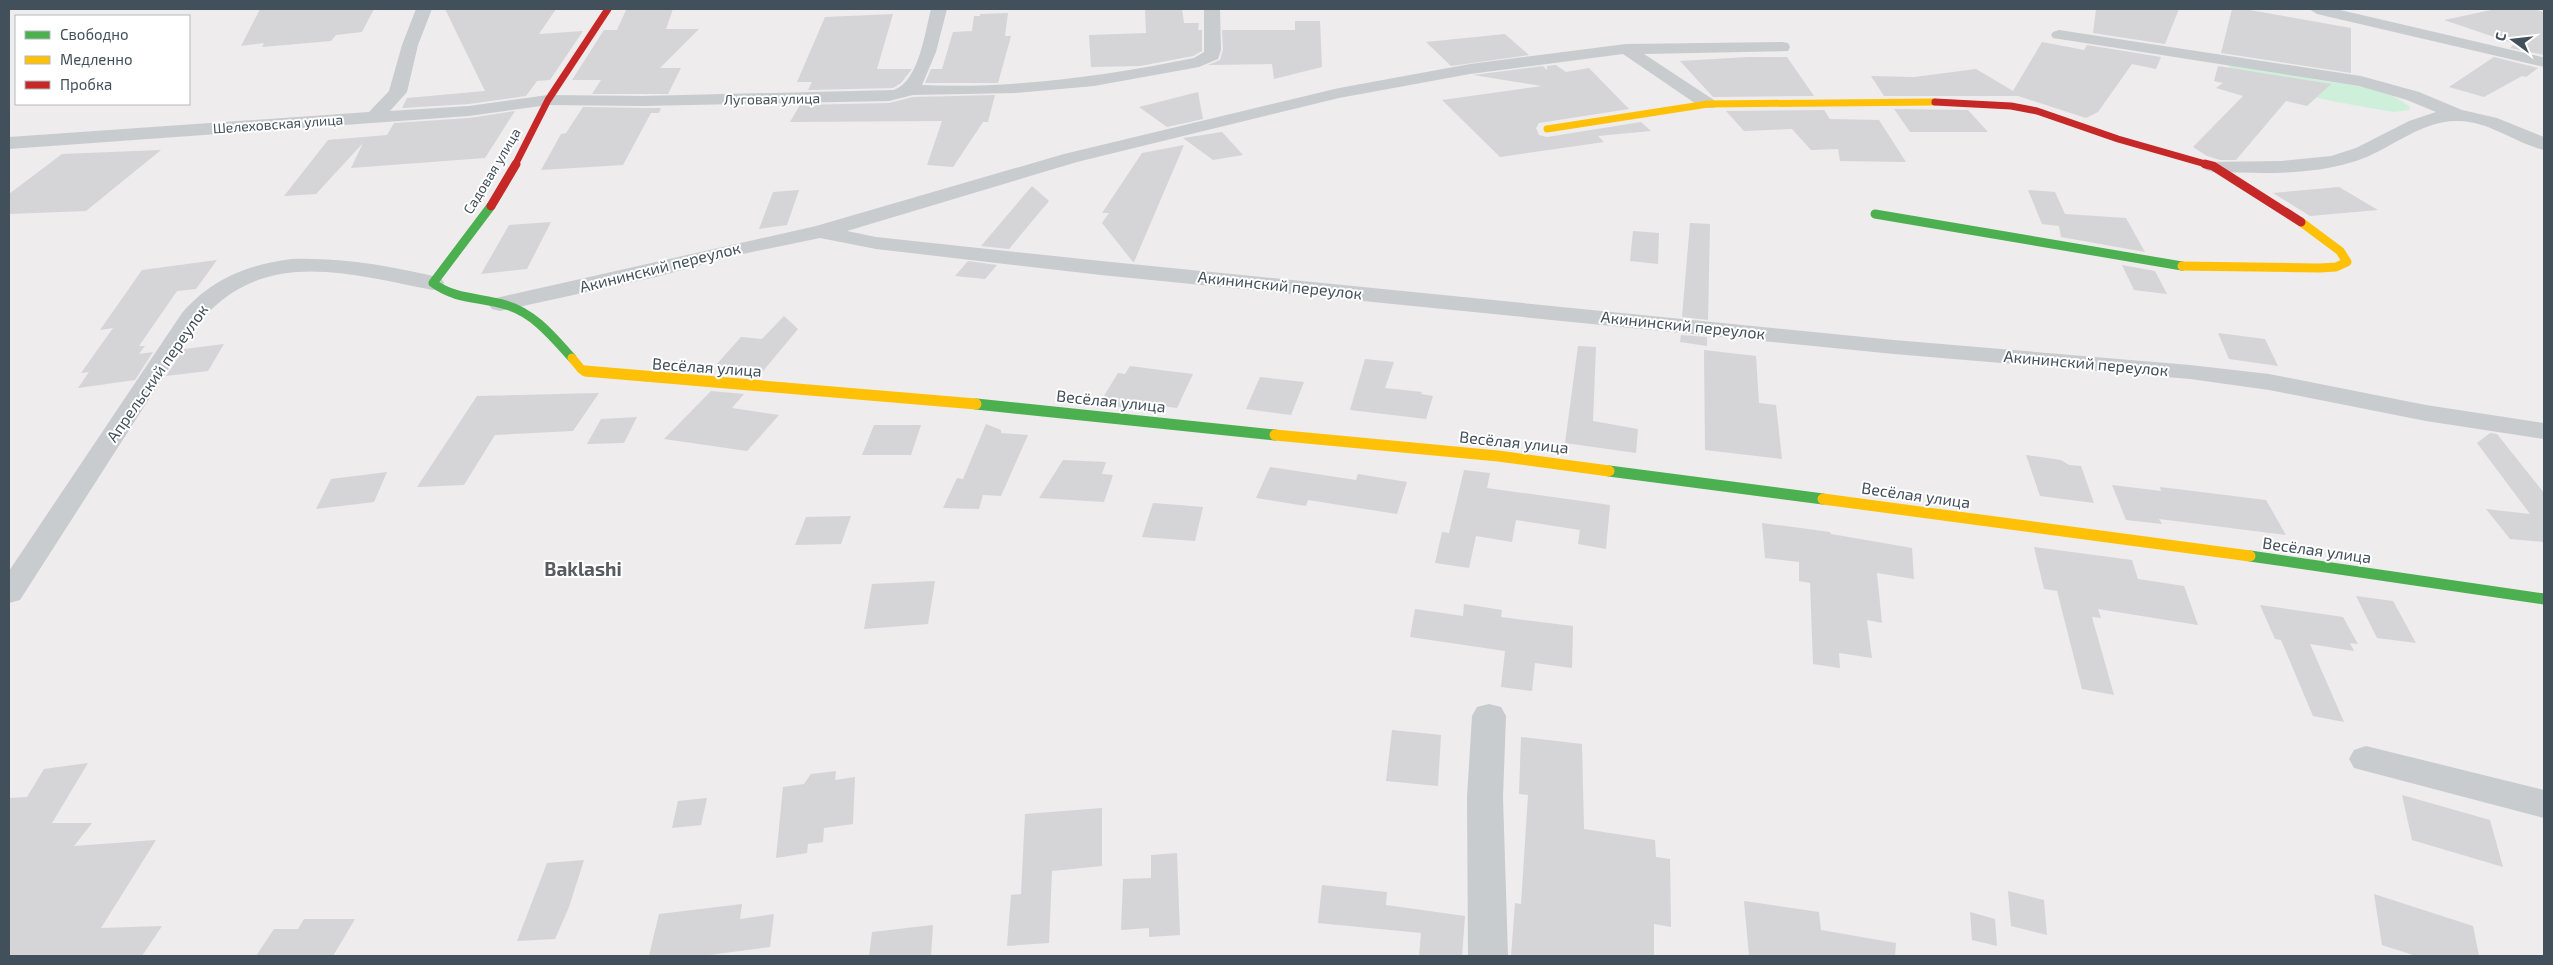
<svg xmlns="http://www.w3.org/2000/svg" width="2553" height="965" viewBox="0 0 2553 965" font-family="'Exo 2',sans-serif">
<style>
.green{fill:#cef0da}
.building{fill:#d5d4d7}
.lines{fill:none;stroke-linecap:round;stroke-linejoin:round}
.street{fill:#c8ccce;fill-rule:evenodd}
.fast-far1{stroke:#4caf50;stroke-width:9}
.fast{stroke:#4caf50;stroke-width:11}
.slow-far2{stroke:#ffc107;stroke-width:7}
.slow-far1{stroke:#ffc107;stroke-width:9}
.slow{stroke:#ffc107;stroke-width:11}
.jam-far1{stroke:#c62828;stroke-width:7}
.jam{stroke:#c62828;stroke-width:9}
.labels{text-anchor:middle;stroke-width:4;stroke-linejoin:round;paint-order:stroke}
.far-street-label{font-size:14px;fill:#42505b;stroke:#fff}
.street-label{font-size:16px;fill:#42505b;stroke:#fff}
.quarter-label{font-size:19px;font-weight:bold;fill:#585c61;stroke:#fff}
</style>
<rect width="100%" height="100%" fill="#eeecec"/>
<path class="green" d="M2230 64C2257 67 2282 72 2309 78 2344 86 2380 84 2409 106L2410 110 2394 112C2347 104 2269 92 2229 67Z"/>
<g class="building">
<polygon points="260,9 374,9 362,32 336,35 331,41 262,47 264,43 241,46"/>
<polygon points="445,9 556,9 539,34 583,31 550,80 537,81 526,96 469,104 402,108 407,98 485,91"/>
<polygon points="673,9 666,29 699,29 660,68 681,68 668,94 592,94 601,80 572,80 604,30 617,30 626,10"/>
<polygon points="1145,9 1182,9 1184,23 1199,23 1198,30 1202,30 1202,51 1193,56 1140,66 1091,67 1089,35 1146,33"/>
<polygon points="2096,9 2179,9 2165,44 2093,33"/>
<polygon points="2232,9 2244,9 2351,28 2351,73 2221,53"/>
<polygon points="2496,9 2532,9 2544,12 2544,55 2510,48 2515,44 2444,20"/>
<polygon points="1008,13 1005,36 1011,36 998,83 925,83 931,69 942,69 953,32 972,31 974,16 980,16 980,14"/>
<polygon points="893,14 877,69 912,69 901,83 893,88 808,90 812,82 797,82 825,17"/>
<polygon points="1295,21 1320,21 1322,67 1274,79 1272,64 1208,65 1220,60 1223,50 1222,30 1295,30"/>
<polygon points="1505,34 1529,55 1451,66 1426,42"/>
<polygon points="2042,42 2084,50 2087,45 2161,57 2156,69 2132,64 2098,112 2086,118 2018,96 1884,96 1871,76 1914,77 1976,69 2013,91"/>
<polygon points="1748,57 1787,57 1814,96 1713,97 1680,61"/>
<polygon points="2494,57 2538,68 2526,77 2522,76 2484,97 2449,87"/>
<polygon points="1556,65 1566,72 1589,68 1629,109 1539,123 1536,128 1539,135 1547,137 1641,122 1651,131 1598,136 1604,142 1500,157 1442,100 1542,86 1473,75 1543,66 1547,70 1547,66"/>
<polygon points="2218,66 2331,84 2307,106 2286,101 2236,160 2220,160 2207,156 2193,147 2243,96 2216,88 2223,83 2214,81"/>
<polygon points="1198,92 1203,119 1167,127 1139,107"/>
<polygon points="995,95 988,122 983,122 953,167 927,165 942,121 790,122 800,105 889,103 913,97"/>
<polygon points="583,107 643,108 661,108 659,113 651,113 623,165 541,170 561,134 566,133"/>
<polygon points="1894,109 1968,110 1988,132 1910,132"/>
<polygon points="1824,110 1830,119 1879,120 1906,162 1840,161 1838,149 1811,150 1792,129 1744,131 1726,111"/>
<polygon points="515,111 485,158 351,168 363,143 316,194 284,196 328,140 387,135 394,123 469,118"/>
<polygon points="1222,132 1243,155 1213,160 1183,138"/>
<polygon points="1184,145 1134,262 1133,262 1102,223 1109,213 1102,213 1142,153"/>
<polygon points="161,150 86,211 9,214 9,194 62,154"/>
<polygon points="1032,186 1049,201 1009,249 981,246"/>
<polygon points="2339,187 2378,210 2310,216 2273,193"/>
<polygon points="799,190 787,225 759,229 773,192"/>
<polygon points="2028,190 2055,192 2065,214 2126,218 2145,252 2061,237 2059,226 2042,224"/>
<polygon points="551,222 527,269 481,274 509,225"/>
<polygon points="1690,223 1710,224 1708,320 1682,317"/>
<polygon points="1633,231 1659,233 1658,264 1630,261"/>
<polygon points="217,260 196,289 177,291 139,346 145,346 139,354 153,352 135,380 78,388 89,372 81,373 113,328 100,330 142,270"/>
<polygon points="968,261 997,265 985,279 955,276"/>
<polygon points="2122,265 2155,271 2167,294 2134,290"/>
<polygon points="784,316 798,329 758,377 727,375 734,367 716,365 741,337 762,339"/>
<polygon points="2218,333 2265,339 2278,366 2229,359"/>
<polygon points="1681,335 1707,337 1707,346 1680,342"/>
<polygon points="224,344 208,371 166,376 184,349"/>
<polygon points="1578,346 1596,347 1593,421 1638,429 1636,453 1565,443"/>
<polygon points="1704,350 1756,356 1759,403 1776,405 1782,459 1705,450"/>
<polygon points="1365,359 1394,362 1385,388 1422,392 1421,394 1433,396 1426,419 1350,410"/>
<polygon points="1130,366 1168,371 1193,374 1177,408 1130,402 1126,408 1099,404 1118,373 1125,374"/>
<polygon points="1260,377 1304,382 1291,415 1246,409"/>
<polygon points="711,391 744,394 732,408 779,415 747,451 664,439"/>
<polygon points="599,393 573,431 495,435 464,485 417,487 477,396"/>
<polygon points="637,417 624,443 587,444 601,419"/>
<polygon points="986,424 1001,430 1001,433 1028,435 1001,496 983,495 979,509 943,508 957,478 963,479"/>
<polygon points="874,425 921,425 911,455 862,455"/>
<polygon points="2490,433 2497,434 2544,493 2544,542 2510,539 2486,509 2530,514 2477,443"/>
<polygon points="2026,455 2061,460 2069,465 2081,466 2094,503 2040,496"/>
<polygon points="1063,460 1106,462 1102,474 1113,475 1104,502 1039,498"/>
<polygon points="1270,467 1356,480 1358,474 1407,482 1397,514 1308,500 1306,506 1256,498"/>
<polygon points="1464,470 1490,473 1487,488 1610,505 1606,549 1578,544 1580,530 1516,520 1512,542 1476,536 1469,568 1435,563 1442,532 1449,533"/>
<polygon points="387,472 374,502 316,509 331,479"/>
<polygon points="2112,485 2161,491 2160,487 2266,500 2286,535 2159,519 2162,524 2126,520"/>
<polygon points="1153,503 1203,507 1195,541 1142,537"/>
<polygon points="851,516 841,544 795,545 806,517"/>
<polygon points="1762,523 1830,532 1831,534 1912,548 1914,579 1877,573 1882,623 1867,620 1872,658 1839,653 1840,668 1813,664 1810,583 1799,581 1799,562 1765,558"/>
<polygon points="2034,547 2132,560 2138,579 2184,586 2198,625 2098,609 2101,618 2092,617 2114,695 2082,689 2057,591 2044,589"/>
<polygon points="935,581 928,624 864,629 872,584"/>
<polygon points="2356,596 2393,601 2416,643 2377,638"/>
<polygon points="1464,604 1502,610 1501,617 1573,626 1572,668 1535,663 1532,691 1501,687 1505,651 1410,637 1415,609 1463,616"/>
<polygon points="2260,605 2343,617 2358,644 2350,643 2354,651 2310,644 2344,722 2313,716 2281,640 2275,639"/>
<polygon points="1392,730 1441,735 1438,786 1386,781"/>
<polygon points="1521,737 1582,744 1584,829 1655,840 1656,857 1670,859 1671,927 1654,924 1654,956 1511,956 1515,903 1521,904 1528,795 1519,794"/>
<polygon points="88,763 52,823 92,823 74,846 156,840 101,928 162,926 142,956 9,956 9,798 27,797 44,769"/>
<polygon points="836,771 835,780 855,777 853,824 824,828 823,842 808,844 807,853 776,858 783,787 804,784 811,774"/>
<polygon points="2402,795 2490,820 2503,867 2412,840"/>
<polygon points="707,798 701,825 672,828 678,801"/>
<polygon points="1102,808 1102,866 1052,871 1049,943 1007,946 1011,895 1021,894 1025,814"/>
<polygon points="1177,853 1180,935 1149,937 1149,928 1121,930 1123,879 1151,878 1151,855"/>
<polygon points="584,860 569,907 555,939 517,941 547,863"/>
<polygon points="1322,885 1387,892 1386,905 1465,916 1462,956 1419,956 1421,933 1318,923"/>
<polygon points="2008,891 2044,900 2047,935 2011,926"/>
<polygon points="2374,894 2473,926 2479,956 2416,956 2382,945"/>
<polygon points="1744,901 1819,912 1821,930 1896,943 1895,956 1749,956"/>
<polygon points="742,904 740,919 774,914 770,947 702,956 649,956 659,914"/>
<polygon points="1970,912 1995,919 1997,946 1972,940"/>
<polygon points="304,919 355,919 333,956 256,956 274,929 298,929"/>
<polygon points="933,925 931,956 869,956 872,932"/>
</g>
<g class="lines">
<g class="street">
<path d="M416 9H432L418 45 407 92 390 111 469 106 548 95 643 96 894 90C919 81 925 32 931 9H947L936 52 922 85C1013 89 1105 76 1194 58L1204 52V9H1220L1221 50 1218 59 1199 67 1094 86 1016 93 913 95 889 101 643 106 548 105 469 116 9 149V137L369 112 389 91 402 45Z"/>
<polygon points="2309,9 2336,9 2542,57 2544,57 2544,67 2317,14"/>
<path d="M2059 30 2361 76 2419 92 2462 110 2497 118 2544 137V150C2515 143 2489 121 2458 121 2421 120 2390 150 2356 161 2310 176 2261 173 2213 172L2206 170 2203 166 2206 162 2281 161 2331 156 2356 148 2409 121 2436 112 2407 100 2359 86 2053 38 2051 35 2053 32Z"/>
<polygon points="1782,42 1788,43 1790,47 1788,51 1644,54 1714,100 1717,104 1714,108 1702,108 1623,54 1470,74 1339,98 1077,162 847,231 876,237 1101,261 1894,340 2190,365 2269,374 2426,405 2544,423 2544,439 2426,421 2269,390 2190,379 1894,354 1101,275 876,249 820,238 738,255 656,277 500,311 492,309 488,304 492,299 500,297 816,226 1064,154 1339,88 1470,64 1626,44"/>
<path d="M291 259C341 257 392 266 441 278L444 283 441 288 433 290C342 272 255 245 192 332L20 600 9 603V571L182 313C211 279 247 265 291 259Z"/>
<polygon points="1489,704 1501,707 1506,716 1503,797 1508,956 1468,956 1467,797 1472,716 1477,707"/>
<polygon points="2366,746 2544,790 2544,818 2354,768 2349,759 2354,750"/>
</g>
<g class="fast-far1">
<path d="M491 206 433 283C456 300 480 297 506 305 534 313 553 337 572 358"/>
<polyline points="1875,214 2182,266"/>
</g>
<g class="fast">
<polyline points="976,404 1275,435"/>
<polyline points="1609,471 1823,499"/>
<polyline points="2250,556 2544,599"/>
</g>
<polyline class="slow-far2" points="1547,129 1708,104 1935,102"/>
<g class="slow-far1">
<polyline points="2182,266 2320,268 2336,267 2347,262 2340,251 2301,222"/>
<polyline points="572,358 581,369 588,372"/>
</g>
<g class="slow">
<polyline points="585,371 976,404"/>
<polyline points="1275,435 1498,456 1609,471"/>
<polyline points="1823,499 2250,556"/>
</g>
<g class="jam-far1">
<polyline points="1935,102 2011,106 2037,111 2118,139 2209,165"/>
<polyline points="515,165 548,100 608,9"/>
</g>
<g class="jam">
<polyline points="2205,164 2213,166 2301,222"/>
<polyline points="491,206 516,164"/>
</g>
</g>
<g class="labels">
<g class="far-street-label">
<text transform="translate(772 99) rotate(-1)" y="5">Луговая улица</text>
<text transform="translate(278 124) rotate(-4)" y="5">Шелеховская улица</text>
<text transform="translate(492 171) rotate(-59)" y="5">Садовая улица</text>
</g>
<g class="street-label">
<text transform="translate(660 267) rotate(-14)" y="6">Акининский переулок</text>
<text transform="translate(1280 285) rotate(6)" y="6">Акининский переулок</text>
<text transform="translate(1683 325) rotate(6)" y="6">Акининский переулок</text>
<text transform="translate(2086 363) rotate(5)" y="6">Акининский переулок</text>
<text transform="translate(707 367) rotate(4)" y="6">Весёлая улица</text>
<text transform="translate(157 373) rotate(-55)" y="6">Апрельский переулок</text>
<text transform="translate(1111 401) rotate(6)" y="6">Весёлая улица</text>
<text transform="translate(1514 442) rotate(6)" y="6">Весёлая улица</text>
<text transform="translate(1916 495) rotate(8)" y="6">Весёлая улица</text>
<text transform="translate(2317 550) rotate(8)" y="6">Весёлая улица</text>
</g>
<g class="quarter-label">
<text x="583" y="576">Baklashi</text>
</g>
</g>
<rect width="2553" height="965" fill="none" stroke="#42505b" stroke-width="20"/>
<rect x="15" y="15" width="175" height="90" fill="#ffffff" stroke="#b3b9bd"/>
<rect x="25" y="31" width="25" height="8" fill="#4caf50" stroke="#b3b9bd"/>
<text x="60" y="40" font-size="15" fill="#42505b">Свободно</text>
<rect x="25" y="56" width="25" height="8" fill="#ffc107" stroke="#b3b9bd"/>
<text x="60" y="65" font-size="15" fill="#42505b">Медленно</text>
<rect x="25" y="81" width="25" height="8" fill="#c62828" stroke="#b3b9bd"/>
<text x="60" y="90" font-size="15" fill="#42505b">Пробка</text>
<g transform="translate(2513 40) rotate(285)" stroke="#ffffff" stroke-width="4" paint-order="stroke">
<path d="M0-4L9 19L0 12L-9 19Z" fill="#42505b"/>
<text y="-8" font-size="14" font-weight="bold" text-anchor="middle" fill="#42505b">С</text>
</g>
</svg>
